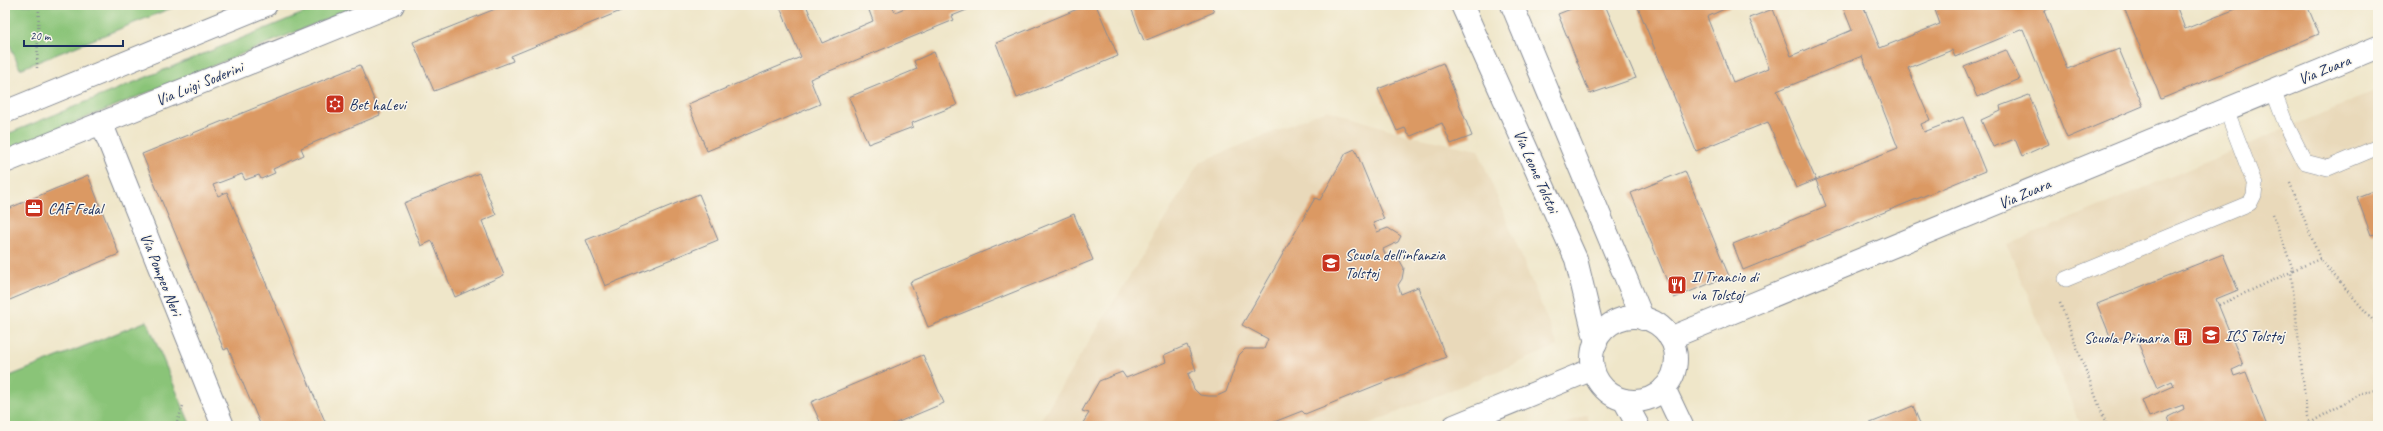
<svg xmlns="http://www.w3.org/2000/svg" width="2383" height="431" viewBox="0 0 2383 431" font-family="Caveat,sans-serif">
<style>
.built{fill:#e9d9ba}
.green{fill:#8ac478;stroke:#527a6b}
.building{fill:#db9964}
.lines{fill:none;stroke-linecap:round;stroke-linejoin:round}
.lane-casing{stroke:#858a94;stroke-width:16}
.street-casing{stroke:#858a94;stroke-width:24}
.secondary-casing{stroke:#858a94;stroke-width:24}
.path{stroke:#858a94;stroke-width:2.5;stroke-dasharray:1 3;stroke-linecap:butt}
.lane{stroke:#fff;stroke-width:15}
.street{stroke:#fff;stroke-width:22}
.secondary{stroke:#fff;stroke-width:22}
.labels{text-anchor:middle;stroke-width:3;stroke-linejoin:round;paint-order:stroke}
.street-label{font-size:16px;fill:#1b2f5e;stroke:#fbf7ec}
.poi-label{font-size:16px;fill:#1b2f5e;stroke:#fbf7ec;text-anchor:start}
</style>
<rect width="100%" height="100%" fill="#fbf7ec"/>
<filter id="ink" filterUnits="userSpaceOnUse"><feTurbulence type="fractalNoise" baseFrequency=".025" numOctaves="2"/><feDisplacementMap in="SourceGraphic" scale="8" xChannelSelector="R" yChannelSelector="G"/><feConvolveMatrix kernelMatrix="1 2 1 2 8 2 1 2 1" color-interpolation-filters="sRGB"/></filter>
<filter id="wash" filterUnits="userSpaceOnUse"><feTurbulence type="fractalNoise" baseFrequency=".012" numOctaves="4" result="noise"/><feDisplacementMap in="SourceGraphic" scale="16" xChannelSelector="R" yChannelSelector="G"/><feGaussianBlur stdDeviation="0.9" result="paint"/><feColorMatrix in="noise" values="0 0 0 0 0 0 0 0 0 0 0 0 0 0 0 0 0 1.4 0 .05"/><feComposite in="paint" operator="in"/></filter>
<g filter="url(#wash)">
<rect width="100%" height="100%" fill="#efe6c9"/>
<g class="built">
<polygon points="2378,90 2378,426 2081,426 2007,245"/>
<polygon points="1327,110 1411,136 1478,150 1558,346 1364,426 1037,426 1200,162"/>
<polygon points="1587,415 1591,426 1560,426"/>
</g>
<g class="green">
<polygon points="5,5 179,5 20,69 5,33"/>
<polygon points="323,5 361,5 5,151 5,135"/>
<polygon points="147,321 191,426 5,426 5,378"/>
</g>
<g id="blocks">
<g class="building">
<polygon points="505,5 621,5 623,10 511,56 513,61 434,91 413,42"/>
<polygon points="779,5 806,5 822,43 873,21 867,5 892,5 895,12 912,5 979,5 952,16 954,20 810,79 820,104 707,151 688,104 801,57"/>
<polygon points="1087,5 1096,5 1118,56 1017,98 996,43"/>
<polygon points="1130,5 1211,5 1214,12 1144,41"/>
<polygon points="1581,5 1605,5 1636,78 1590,94 1558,14"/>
<polygon points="1637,5 1733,5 1707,17 1733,82 1769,68 1749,18 1773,9 1791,56 1852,30 1842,5 1863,5 1880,48 1940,24 1935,10 1948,5 2058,5 2044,11 2067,69 2119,49 2143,106 2067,138 2023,29 1955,57 1952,50 1908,68 1930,120 1921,124 1924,132 1963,117 1985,171 1743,270 1733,244 1826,206 1816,180 1898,148 1862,56 1777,91 1816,180 1796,188 1768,122 1696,151"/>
<polygon points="2123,5 2176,5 2185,29 2246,5 2307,5 2319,34 2161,99"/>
<polygon points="2006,50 2020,79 1977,97 1964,67"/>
<polygon points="934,52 957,105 912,123 913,127 868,144 849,97 917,69 914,61"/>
<polygon points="1443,63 1472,136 1451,144 1442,123 1411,136 1408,134 1405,128 1397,131 1378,89"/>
<polygon points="360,65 380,115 301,148 304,155 273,169 275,173 261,179 259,175 245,180 242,174 213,185 218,196 227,192 327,426 261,426 228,348 224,350 142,154"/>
<polygon points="2029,95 2049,144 2022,156 2015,139 1993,147 1981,120 2001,111 2000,106"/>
<polygon points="1355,149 1384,219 1373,223 1377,232 1388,228 1401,236 1398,242 1383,249 1386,257 1399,259 1404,268 1402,279 1398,285 1401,294 1418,287 1446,357 1305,414 1302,411 1264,426 1081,426 1089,413 1082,411 1099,381 1122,372 1126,378 1166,362 1164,355 1187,345 1196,370 1188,374 1194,389 1200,395 1209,396 1217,396 1226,392 1239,355 1245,349 1264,349 1268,339 1242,325 1315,198 1320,200 1346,153"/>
<polygon points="1685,171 1729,276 1674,298 1631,193"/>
<polygon points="479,173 496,215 482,221 504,275 455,297 432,241 421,246 404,203"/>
<polygon points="88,175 119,254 5,302 5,210"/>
<polygon points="2378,189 2378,233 2371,235 2357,197"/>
<polygon points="699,194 718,240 605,286 586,240"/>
<polygon points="1074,214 1093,260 928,327 910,282"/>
<polygon points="2223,254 2238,290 2216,299 2243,365 2232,370 2234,376 2246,372 2267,426 2171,426 2168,417 2184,409 2183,405 2149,417 2142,400 2174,386 2172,381 2157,388 2134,333 2112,341 2097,304"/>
<polygon points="923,355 944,403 889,426 822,426 811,402"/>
<polygon points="1913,406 1921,426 1863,426"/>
</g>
</g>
</g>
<g filter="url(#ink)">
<use href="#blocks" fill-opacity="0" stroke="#858a94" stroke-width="1"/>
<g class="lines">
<g class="lane-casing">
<g id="lane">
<polyline points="2273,90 2285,122 2305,162 2328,168 2378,147"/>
<polyline points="2066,279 2250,203 2254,195 2255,185 2226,109"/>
</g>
</g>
<g class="street-casing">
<g id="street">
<polyline points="101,122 223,426"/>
<polyline points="1670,338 2378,47"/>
<polyline points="1454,426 1593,369"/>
</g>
</g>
<g class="secondary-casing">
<g id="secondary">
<polyline points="1462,5 1576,259 1596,343"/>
<polyline points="1512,5 1643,319"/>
<polyline points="5,112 266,5"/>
<polyline points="5,162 393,5"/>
<circle cx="1634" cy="359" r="42"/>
<polyline points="1664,388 1682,426"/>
<polyline points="1624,400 1638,426"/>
</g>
</g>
<g class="path">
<polyline points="37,68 39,5"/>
<polyline points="2290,183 2320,259 2378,326"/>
<polyline points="2273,214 2293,270 2291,272 2307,417 2311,426"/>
<polyline points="2293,270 2320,259"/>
<polyline points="2060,303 2107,426"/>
<polyline points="2219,305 2291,272"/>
<polyline points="2310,423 2361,393 2378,390"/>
<polyline points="176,426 183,406"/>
</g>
<use href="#lane" class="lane"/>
<use href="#street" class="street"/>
<use href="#secondary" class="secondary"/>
</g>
</g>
<defs>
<g id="synagogue-square" transform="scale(1)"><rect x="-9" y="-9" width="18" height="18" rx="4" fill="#c8321e" stroke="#fbf7ec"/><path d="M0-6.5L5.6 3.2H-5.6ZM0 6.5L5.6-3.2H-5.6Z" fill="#fff"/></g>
<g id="office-square" transform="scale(1)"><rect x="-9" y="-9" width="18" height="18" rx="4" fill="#c8321e" stroke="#fbf7ec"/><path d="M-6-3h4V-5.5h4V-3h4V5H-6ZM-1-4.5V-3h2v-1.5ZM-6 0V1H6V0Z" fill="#fff"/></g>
<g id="school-square" transform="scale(1)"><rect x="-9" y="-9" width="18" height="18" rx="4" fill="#c8321e" stroke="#fbf7ec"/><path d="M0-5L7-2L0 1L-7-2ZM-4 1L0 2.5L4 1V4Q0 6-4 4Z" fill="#fff"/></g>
<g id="restaurant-square" transform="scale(1)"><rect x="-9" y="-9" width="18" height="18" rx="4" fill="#c8321e" stroke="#fbf7ec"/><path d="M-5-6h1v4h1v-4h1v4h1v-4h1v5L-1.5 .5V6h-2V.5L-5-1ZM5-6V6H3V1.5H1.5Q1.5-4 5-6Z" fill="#fff"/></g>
<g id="building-square" transform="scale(1)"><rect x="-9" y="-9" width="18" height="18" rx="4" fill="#c8321e" stroke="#fbf7ec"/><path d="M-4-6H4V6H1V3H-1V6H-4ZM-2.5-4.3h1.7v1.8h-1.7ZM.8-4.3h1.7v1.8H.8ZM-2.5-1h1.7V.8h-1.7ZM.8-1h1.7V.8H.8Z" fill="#fff"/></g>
</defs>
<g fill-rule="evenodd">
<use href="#synagogue-square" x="335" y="104"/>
<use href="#office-square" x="34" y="208"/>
<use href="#school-square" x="1331" y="263"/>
<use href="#restaurant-square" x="1677" y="285"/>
<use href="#school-square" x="2211" y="335"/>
<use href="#building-square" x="2183" y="337"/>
</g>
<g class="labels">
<g class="street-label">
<text transform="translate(2324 69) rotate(-22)" y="6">Via Zuara</text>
<text transform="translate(199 83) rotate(-22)" y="6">Via Luigi Soderini</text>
<text transform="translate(1537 171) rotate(66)" y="6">Via Leone Tolstoi</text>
<text transform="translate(2024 193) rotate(-23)" y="6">Via Zuara</text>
<text transform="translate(162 274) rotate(68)" y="6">Via Pompeo Neri</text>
</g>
<g class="poi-label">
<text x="349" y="110">Bet haLevi</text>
<text x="48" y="214">CAF Fedal</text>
<text x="1345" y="260">Scuola dell'infanzia<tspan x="1345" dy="18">Tolstoj</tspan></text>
<text x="1691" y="282">Il Trancio di<tspan x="1691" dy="18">via Tolstoj</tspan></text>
<text x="2225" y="341">ICS Tolstoj</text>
<text x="2169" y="343" text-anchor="end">Scuola Primaria</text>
</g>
</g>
<rect width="2383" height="431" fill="none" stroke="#fbf7ec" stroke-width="20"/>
<path d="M24 40v6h99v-6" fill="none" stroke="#1b2f5e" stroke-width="2"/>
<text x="30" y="40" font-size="12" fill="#1b2f5e" stroke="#fbf7ec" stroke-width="3" paint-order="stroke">20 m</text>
</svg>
